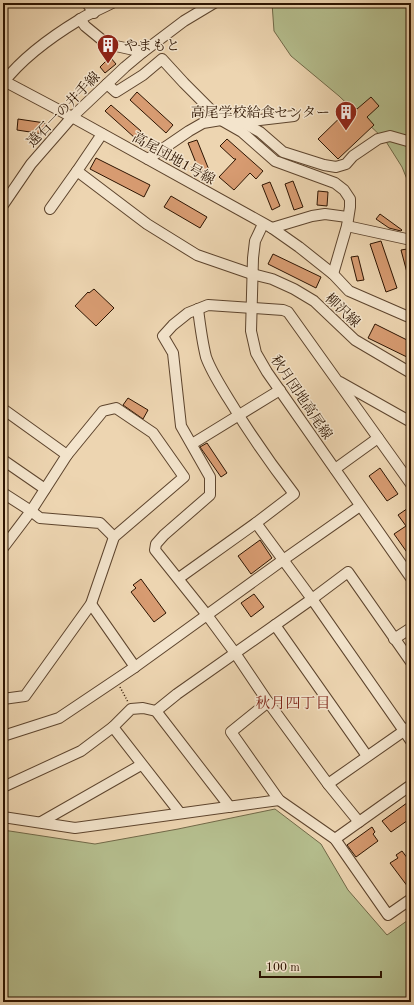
<svg xmlns="http://www.w3.org/2000/svg" width="414" height="1005" viewBox="0 0 414 1005" font-family="'Old Standard TT','Noto Serif JP',serif">
<style>
.green{fill:#b5be8e;stroke:#716948}
.building{fill:#d79b71;stroke:#2d1401}
.lines{fill:none;stroke-linecap:round;stroke-linejoin:round}
.minor-casing{stroke:#5d442d;stroke-width:12}
.path{stroke:#2d1401;stroke-width:1.5;stroke-dasharray:1 2;stroke-linecap:butt}
.minor{stroke:#f3e4cc;stroke-width:10}
.labels{text-anchor:middle;stroke-width:3;stroke-linejoin:round;paint-order:stroke}
.poi-label{font-size:14px;fill:#2d1401;stroke:#f3e4cc;text-anchor:start}
.street-label{font-size:14px;fill:#2d1401;stroke:#f3e4cc}
.neighbourhood-label{font-size:15px;fill:#7a1f14;stroke:#f3e4cc}
</style>
<rect width="100%" height="100%" fill="#edd5b1"/>
<filter id="stains"><feTurbulence type="fractalNoise" baseFrequency=".005" numOctaves="4"/><feColorMatrix values="0 0 0 0 .2 0 0 0 0 .09 0 0 0 0 .02 0 0 0 .5 -.17"/></filter>
<radialGradient id="worn" r=".72"><stop offset=".6" stop-color="#630" stop-opacity="0"/><stop offset="1" stop-color="#630" stop-opacity=".3"/></radialGradient>
<g class="green">
<polygon points="272,3 411,3 411,189 402,167 385,140 339,96 291,56 274,31"/>
<polygon points="275,809 321,844 348,890 387,935 411,918 411,1002 3,1002 3,830 95,844 178,829"/>
</g>
<g class="building">
<polygon points="110,57 116,64 105,73 100,67"/>
<polygon points="137,92 173,125 166,133 130,100"/>
<polygon points="371,97 379,106 367,117 374,125 338,159 318,139 353,105 357,109"/>
<polygon points="111,105 141,131 135,138 105,111"/>
<polygon points="18,119 45,123 43,134 17,130"/>
<polygon points="227,139 263,171 256,179 250,173 234,190 219,177 236,159 234,159 220,146"/>
<polygon points="197,140 209,170 200,173 188,143"/>
<polygon points="96,158 150,185 144,197 90,169"/>
<polygon points="293,181 303,207 294,210 285,184"/>
<polygon points="270,182 280,206 272,210 262,185"/>
<polygon points="318,191 328,192 327,206 317,205"/>
<polygon points="171,196 207,217 200,228 164,207"/>
<polygon points="380,214 402,230 401,231 389,228 376,219"/>
<polygon points="381,241 397,288 386,292 370,244"/>
<polygon points="407,249 411,264 411,280 409,280 401,250"/>
<polygon points="273,254 321,277 316,288 268,264"/>
<polygon points="358,256 364,280 357,281 351,257"/>
<polygon points="94,289 114,308 96,326 75,306 88,292 89,293"/>
<polygon points="375,324 411,342 411,359 368,338"/>
<polygon points="128,398 148,410 143,419 123,405"/>
<polygon points="207,443 227,473 221,477 200,447"/>
<polygon points="380,468 398,494 387,501 369,476"/>
<polygon points="411,506 411,558 394,534 406,526 398,515"/>
<polygon points="260,540 272,558 251,574 238,556"/>
<polygon points="141,579 166,613 154,622 131,592 136,588 133,585"/>
<polygon points="254,594 264,607 251,617 241,603"/>
<polygon points="411,800 411,818 391,832 382,821"/>
<polygon points="372,827 375,832 373,834 378,841 356,857 347,845"/>
<polygon points="402,851 411,863 411,891 390,863 398,858 396,855"/>
</g>
<g class="lines">
<g class="minor-casing">
<g id="minor">
<polyline points="87,3 94,13"/>
<polyline points="80,19 85,26 107,44 143,52"/>
<polyline points="4,81 72,117 272,228 299,247 333,274 349,291 411,318"/>
<path d="M3 83C23 57 51 37 79 20 89 13 101 9 112 3"/>
<polyline points="107,84 116,92 143,75 162,59 184,83 221,120 242,132 275,161 335,183 344,190 350,199 350,207 347,226 333,274"/>
<polyline points="242,122 294,116"/>
<polyline points="102,134 77,171 147,224 197,255 252,274 272,279 294,289 314,301 355,340 411,373"/>
<polyline points="148,159 189,131 203,123 221,120 242,122 260,132 283,152 324,165 336,167 346,164 353,156 378,139 390,136 411,142"/>
<polyline points="3,205 31,164 72,117 125,67 143,52 184,21 214,3"/>
<polyline points="50,209 77,171"/>
<polyline points="263,224 255,241 253,258 251,331 256,353 267,372 411,578"/>
<polyline points="347,226 411,240"/>
<polyline points="272,228 312,216 325,214 347,217"/>
<polyline points="340,382 411,422"/>
<polyline points="3,409 67,455"/>
<polyline points="192,444 280,390"/>
<polyline points="3,460 45,489"/>
<polyline points="335,469 378,438"/>
<polyline points="3,493 31,511 40,518 100,523 114,537"/>
<polyline points="256,523 312,599 411,741"/>
<polyline points="3,548 31,511 67,455 103,411 116,408 153,433 184,477 114,537 91,604 25,696 3,699"/>
<path d="M179 578 256 523 294 494C270 463 248 431 228 398 220 385 211 371 206 357 202 341 200 325 198 309"/>
<polyline points="91,604 135,667"/>
<polyline points="275,625 367,756"/>
<polyline points="394,639 411,628"/>
<polyline points="268,702 231,732 279,800 335,839 388,915 411,899"/>
<polyline points="156,711 177,694 312,599 348,572 411,662"/>
<polyline points="113,727 180,813"/>
<polyline points="3,736 59,718 135,667 283,560 360,506"/>
<polyline points="328,784 411,726"/>
<polyline points="3,787 81,751 113,727 131,709 143,708 156,711 230,807"/>
<polyline points="3,817 75,828 279,800"/>
<polyline points="41,822 141,765"/>
<polyline points="359,822 328,784 268,702 235,653 207,615 155,550 156,544 164,535 210,495 210,477 181,426 173,353 163,336 173,325 188,313 208,305 283,310 288,312 411,484"/>
<polyline points="335,839 411,785"/>
</g>
</g>
<polyline class="path" points="120,687 128,702"/>
<use href="#minor" class="minor"/>
</g>
<defs>
<g id="building-pin" transform="scale(1.15)"><path d="M0 17L-7.5 6A9.5 9.5 0 1 1 7.5 6Z" fill="#8f2418" stroke="#f3e4cc"/><path d="M-4-6H4V6H1V3H-1V6H-4ZM-2.5-4.3h1.7v1.8h-1.7ZM.8-4.3h1.7v1.8H.8ZM-2.5-1h1.7V.8h-1.7ZM.8-1h1.7V.8H.8Z" fill="#fff"/></g>
</defs>
<g fill-rule="evenodd">
<use href="#building-pin" x="108" y="45"/>
<use href="#building-pin" x="346" y="112"/>
</g>
<g class="labels">
<g class="poi-label">
<text x="124" y="50">やまもと</text>
<text x="330" y="117" text-anchor="end">高尾学校給食センター</text>
</g>
<g class="street-label">
<text transform="translate(63 109) rotate(-46)" y="5">遠石一の井手線</text>
<text transform="translate(174 158) rotate(29)" y="5">高尾団地1号線</text>
<text transform="translate(343 310) rotate(43)" y="5">柳沢線</text>
<text transform="translate(302 397) rotate(56)" y="5">秋月団地高尾線</text>
</g>
<g class="neighbourhood-label">
<text x="293" y="708">秋月四丁目</text>
</g>
</g>
<rect width="414" height="1005" fill="none" stroke="#edd5b1" stroke-width="16"/>
<rect x="4" y="4" width="406" height="997" fill="none" stroke="#2d1401" stroke-width="2"/>
<rect x="8" y="8" width="398" height="989" fill="none" stroke="#2d1401"/>
<path d="M260 971v6h121v-6" fill="none" stroke="#2d1401" stroke-width="2"/>
<text x="266" y="971" font-size="12" fill="#2d1401" stroke="#f3e4cc" stroke-width="3" paint-order="stroke">100 m</text>
<rect width="100%" height="100%" filter="url(#stains)"/>
<rect width="100%" height="100%" fill="url(#worn)"/>
</svg>
